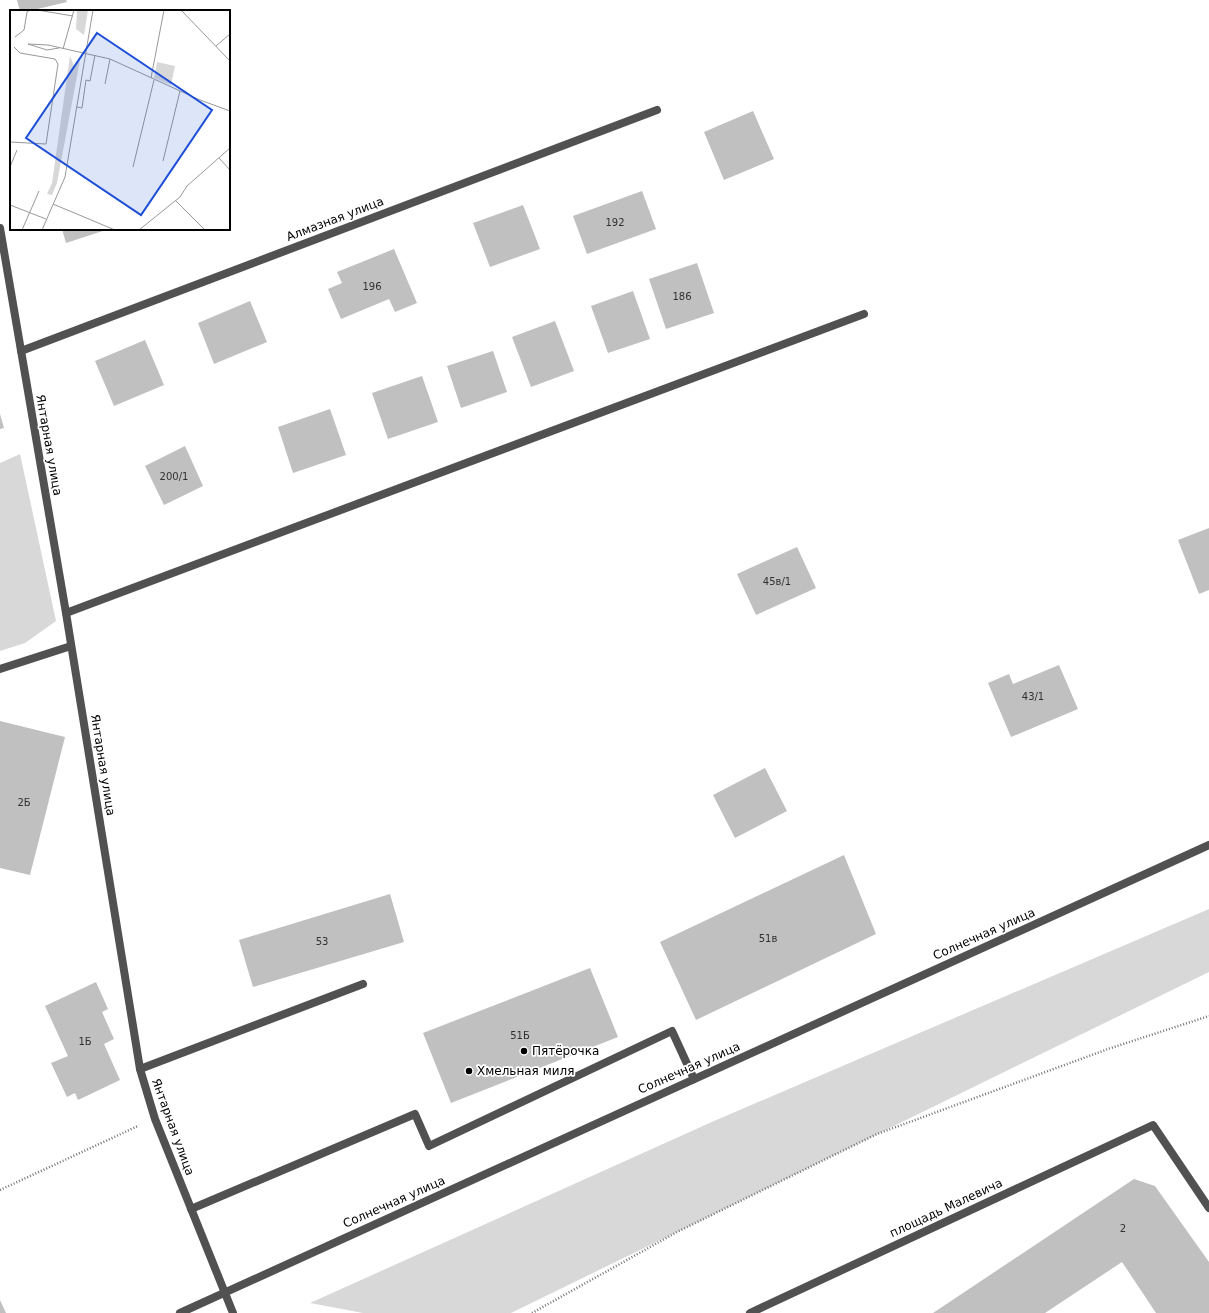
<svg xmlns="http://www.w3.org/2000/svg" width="1209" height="1313" viewBox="0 0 1209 1313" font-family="'DejaVu Sans',sans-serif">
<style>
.green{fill:#d8d8d8}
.building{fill:#c0c0c0}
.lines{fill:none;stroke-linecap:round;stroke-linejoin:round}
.path{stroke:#737373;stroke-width:2.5;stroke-dasharray:1 2;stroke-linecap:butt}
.service{stroke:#515151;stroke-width:8}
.minor{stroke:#515151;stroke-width:8}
.tertiary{stroke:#515151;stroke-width:8}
.poi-dot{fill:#000;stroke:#fff;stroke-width:1.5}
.labels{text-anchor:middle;stroke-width:3.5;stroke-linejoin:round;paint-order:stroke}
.number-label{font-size:10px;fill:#303030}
.street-label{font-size:12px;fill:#000;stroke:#fff}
.poi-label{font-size:12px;fill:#000;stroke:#fff;text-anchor:start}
.inset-road{fill:none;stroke:#999;stroke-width:1}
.view{fill:#1d4ed8;fill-opacity:0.15;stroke:#1d4ed8;stroke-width:2}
.inset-edge{fill:none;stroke:#000;stroke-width:2}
</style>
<rect width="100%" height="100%" fill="#fff"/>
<g class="green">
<polygon points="20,454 56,621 25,643 0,651 0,463"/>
<polygon points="1209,909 1209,972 511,1313 363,1313 310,1303 714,1121"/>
</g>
<g class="building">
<polygon points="17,0 66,0 67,2 29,11 20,11"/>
<polygon points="753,111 774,159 724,180 704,132"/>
<polygon points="642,191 656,229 587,254 573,216"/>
<polygon points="523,205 540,249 490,267 473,223"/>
<polygon points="62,229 109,229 66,243"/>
<polygon points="394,249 417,303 395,312 389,299 341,319 328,289 342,283 337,272"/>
<polygon points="697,263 714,313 666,329 649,279"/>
<polygon points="633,291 650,339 608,353 591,306"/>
<polygon points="250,301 267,342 214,364 198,323"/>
<polygon points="555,321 574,371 531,387 512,337"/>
<polygon points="145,340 164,385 114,406 95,361"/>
<polygon points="493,351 507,392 461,408 447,366"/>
<polygon points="422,376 438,422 388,439 372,393"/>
<polygon points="330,409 346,455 293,473 278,427"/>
<polygon points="0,414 4,428 0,429"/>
<polygon points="185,446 203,486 164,505 145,466"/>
<polygon points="1209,528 1209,590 1199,594 1178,540"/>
<polygon points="797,547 816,588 756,615 737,574"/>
<polygon points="1059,665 1078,709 1011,737 988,683 1009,674 1013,684"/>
<polygon points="0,721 65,737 30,875 0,868"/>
<polygon points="765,768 787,811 735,838 713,795"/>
<polygon points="844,855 876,934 696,1020 660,942"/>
<polygon points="390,894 404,942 253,987 239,940"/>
<polygon points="590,968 618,1037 451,1103 423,1033"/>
<polygon points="96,982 108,1009 102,1012 114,1039 104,1044 120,1080 78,1100 75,1093 67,1097 51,1063 68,1056 45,1006"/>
<polygon points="1134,1179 1155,1186 1209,1262 1209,1313 1156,1313 1122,1262 1045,1313 933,1313"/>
<polygon points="0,1300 6,1313 0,1313"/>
</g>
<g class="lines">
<g class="path">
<polyline points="0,1190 138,1126"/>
<polyline points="532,1313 677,1232 877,1134 1108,1049 1209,1016"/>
</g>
<g class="service">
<polyline points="66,613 864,314"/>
<polyline points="140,1069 363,984"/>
<polyline points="191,1209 415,1114 429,1146 672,1031 694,1079"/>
</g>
<g class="minor">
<polyline points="0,228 66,613 140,1069 155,1119 233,1313"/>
<polyline points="21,351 657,110"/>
<polyline points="0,669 71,646"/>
<polyline points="750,1313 1153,1125 1209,1208"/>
</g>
<polyline class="tertiary" points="180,1313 1209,845"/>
</g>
<g class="poi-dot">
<circle cx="524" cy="1051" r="4"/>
<circle cx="469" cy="1071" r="4"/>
</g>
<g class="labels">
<g class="number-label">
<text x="615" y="226">192</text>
<text x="372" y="290">196</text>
<text x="682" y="300">186</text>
<text x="174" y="480">200/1</text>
<text x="777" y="585">45в/1</text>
<text x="1033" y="700">43/1</text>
<text x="24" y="806">2Б</text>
<text x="768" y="942">51в</text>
<text x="322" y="945">53</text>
<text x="520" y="1039">51Б</text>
<text x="85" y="1045">1Б</text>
<text x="1123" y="1232">2</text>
</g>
<g class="street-label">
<text transform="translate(335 219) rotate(-21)" y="4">Алмазная улица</text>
<text transform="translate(49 445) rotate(80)" y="4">Янтарная улица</text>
<text transform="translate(103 765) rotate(81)" y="4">Янтарная улица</text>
<text transform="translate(984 934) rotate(-24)" y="4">Солнечная улица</text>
<text transform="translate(689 1068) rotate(-24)" y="4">Солнечная улица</text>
<text transform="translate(173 1127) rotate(70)" y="4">Янтарная улица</text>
<text transform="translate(394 1202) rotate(-24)" y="4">Солнечная улица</text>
<text transform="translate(946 1208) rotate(-25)" y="4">площадь Малевича</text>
</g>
<g class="poi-label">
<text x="532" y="1055">Пятёрочка</text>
<text x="477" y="1075">Хмельная миля</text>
</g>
</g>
<g transform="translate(10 10)">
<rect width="220" height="220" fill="#fff"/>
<path d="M67 0H78L74 25 66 19ZM60 46 64 56 70 50 47 173 42 185 37 184 42 173ZM147 52 165 56 161 75 144 68Z" fill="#d8d8d8"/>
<path class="inset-road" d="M27 0 63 6M171 0 220 51M5 27 14 20 17 2 20 0M206 36 220 24M49 38 37 40 18 34 38 35 100 49 190 90 220 101M53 39 64 0M141 68 154 0M95 74 100 49M67 97 72 98 76 70 80 71 85 45M0 132 36 134 48 54 45 49 10 43 4 37M209 148 220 160M153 151 170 81M0 157 7 140M123 157 144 70M165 190 195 220M43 194 105 220M0 195 36 209M12 220 29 181M32 220 55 167 83 0M129 220 170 187 177 176 220 138"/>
<path class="view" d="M87 23 202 100 131 205 16 128Z"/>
<rect width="220" height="220" class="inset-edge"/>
</g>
</svg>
